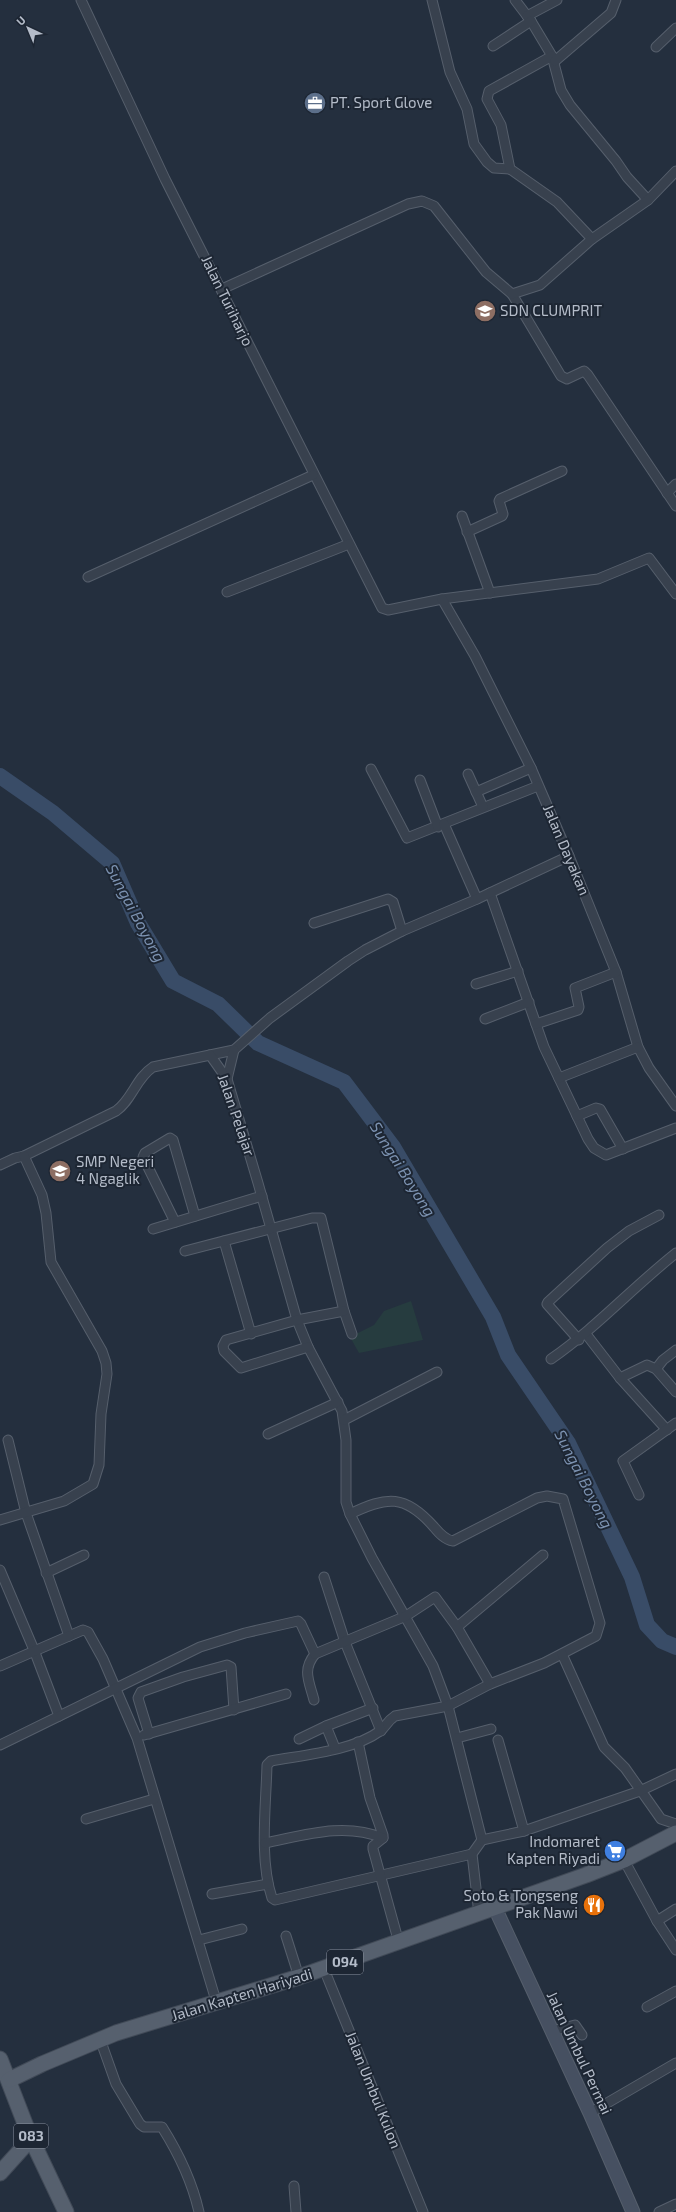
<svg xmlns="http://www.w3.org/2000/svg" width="676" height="2212" viewBox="0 0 676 2212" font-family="'Exo 2',sans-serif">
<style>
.green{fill:#263c3f}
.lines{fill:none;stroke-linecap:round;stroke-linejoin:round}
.river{stroke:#394c67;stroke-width:16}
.street-casing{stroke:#565f6c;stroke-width:11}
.secondary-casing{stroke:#565f6c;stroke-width:15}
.primary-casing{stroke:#414a57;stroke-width:17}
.street{stroke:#38414e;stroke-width:9}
.secondary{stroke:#465061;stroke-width:13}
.primary{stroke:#56606e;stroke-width:15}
.labels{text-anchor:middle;stroke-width:4;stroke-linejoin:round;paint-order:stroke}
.shield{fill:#1d2633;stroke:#878f9c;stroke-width:1}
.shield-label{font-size:14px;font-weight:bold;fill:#b4bcc9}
.poi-label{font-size:15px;fill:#b4bcc9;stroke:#1d2633;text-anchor:start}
.street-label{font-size:15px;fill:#b4bcc9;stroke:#1d2633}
.water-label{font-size:16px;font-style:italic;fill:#7c92b1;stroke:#1d2633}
</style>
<rect width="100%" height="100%" fill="#242f3e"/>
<polygon class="green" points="411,1301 423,1340 359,1353 350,1337 374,1325 384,1311"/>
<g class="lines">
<polyline class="river" points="0,776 53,813 112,863 138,923 173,981 218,1004 258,1043 344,1082 393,1147 493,1317 508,1355 568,1443 632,1577 647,1625 662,1641 676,1647"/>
<g class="street-casing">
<g id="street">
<polyline points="81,0 165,179 382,608 388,610 442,599 598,579 649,558 676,594"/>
<polyline points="432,0 450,72 467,109 474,144 487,162 494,168 510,169"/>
<polyline points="515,0 531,21 552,56 561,90 570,105 616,161 627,177 648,200"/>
<polyline points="527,16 557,0"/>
<polyline points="493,46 531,21"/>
<polyline points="656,47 676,28"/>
<polyline points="552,56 489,91 487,99 501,125 510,169 557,202 592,239"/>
<polyline points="555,61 611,13 616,0"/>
<polyline points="222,289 408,204 422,201 434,206 486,272 512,294 561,376 567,379 584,371 588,375 676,506"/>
<polyline points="512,294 540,285 592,239 648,200 676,171"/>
<polyline points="667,493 676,484"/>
<polyline points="462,516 490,593"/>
<polyline points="467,532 502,516 503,514 499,501 500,499 562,471"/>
<polyline points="88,577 313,475"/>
<polyline points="227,592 349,544"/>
<polyline points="442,599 475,656 531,768 569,856 616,972 638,1047 649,1068 676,1106"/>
<polyline points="371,769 407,838 538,786"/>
<polyline points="468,774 483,807"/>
<polyline points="420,780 438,827"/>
<polyline points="476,792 531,768"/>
<polyline points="444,824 477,899"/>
<polyline points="490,893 544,1047 588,1139 594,1148 606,1155 676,1128"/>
<polyline points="314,923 388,899 393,902 402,931"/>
<polyline points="476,984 518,971"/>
<polyline points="485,1019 529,1002"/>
<polyline points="536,1024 578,1010 579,1007 575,988 616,972"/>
<polyline points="210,1055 234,1050 270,1018 348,961 365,950 402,931 477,899 569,856"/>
<polyline points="559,1078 638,1047"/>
<polyline points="227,1079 234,1050"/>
<polyline points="577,1116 596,1108 600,1109 623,1149"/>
<path d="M0 1165 15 1158 24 1156 116 1111C132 1100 136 1078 153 1067L210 1055 227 1079 258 1183 297 1320 308 1347 342 1411 346 1440V1502L350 1514 372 1558 433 1666 448 1706 482 1840 472 1854 479 1914"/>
<polyline points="175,1222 143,1157 145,1153 170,1138 173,1140 195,1216"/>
<polyline points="153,1229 262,1196"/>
<polyline points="224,1241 251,1334"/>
<polyline points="185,1251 312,1218 321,1218 344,1311 352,1334"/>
<polyline points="586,1334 620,1378 667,1430"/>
<polyline points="579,1340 547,1304 548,1302 607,1248 629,1231 659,1215"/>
<polyline points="308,1347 241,1368 224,1351 223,1346 226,1340 297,1320 344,1311"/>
<path d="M551 1359C596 1328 633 1287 676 1253"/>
<polyline points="656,1369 663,1360 676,1350"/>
<polyline points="620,1378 647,1365 656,1369 676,1392"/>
<polyline points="344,1420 437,1372"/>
<polyline points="268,1434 338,1402"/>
<polyline points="8,1440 26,1513 69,1636 83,1630 88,1632 103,1659 137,1738 217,2004"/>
<polyline points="639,1495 623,1461 676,1423"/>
<path d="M350 1514C387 1496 405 1494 434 1527 439 1533 445 1540 453 1541L537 1498 547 1496 563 1499 600 1623 596 1636 544 1663 490 1684 448 1706 395 1716C386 1722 386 1727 380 1731 353 1751 303 1755 271 1761L267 1765C266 1806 259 1859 272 1898L275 1900 472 1854"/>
<polyline points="0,1520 64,1501 93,1484 99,1465 101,1414 107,1374 106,1363 102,1351 51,1262 46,1213 42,1195 24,1156"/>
<polyline points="0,1570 34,1650 59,1716"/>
<polyline points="46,1573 84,1555"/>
<polyline points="324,1577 345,1642 381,1731"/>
<polyline points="457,1627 543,1555"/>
<polyline points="562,1654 604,1747 625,1768 661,1819 676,1824"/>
<polyline points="0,1666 69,1636"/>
<path d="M314 1700C309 1681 302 1670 315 1654"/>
<polyline points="326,1726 335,1748"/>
<polyline points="149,1734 138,1698 141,1692 183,1677 227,1665 231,1667 234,1710"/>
<polyline points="144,1735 286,1694"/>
<polyline points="457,1738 491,1729"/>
<polyline points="299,1739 326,1726 373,1708"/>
<polyline points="498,1740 524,1831"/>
<polyline points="358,1742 370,1798 383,1835 383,1838 373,1846 373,1849 399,1943"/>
<polyline points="0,1745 200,1647 245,1633 298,1621 301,1624 315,1654 406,1616 435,1597 457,1627 490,1684"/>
<polyline points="86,1819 154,1799"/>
<polyline points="482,1840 524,1831 640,1791 676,1774"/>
<path d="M265 1843C305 1835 344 1822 383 1838"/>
<polyline points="624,1860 657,1921 676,1950"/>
<polyline points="212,1894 268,1884"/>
<polyline points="657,1921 676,1909"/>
<polyline points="286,1936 299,1977"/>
<polyline points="199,1940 242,1929"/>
<polyline points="324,1969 423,2212"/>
<polyline points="647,2007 676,1991"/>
<polyline points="552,2031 575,2025 582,2035"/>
<path d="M100 2039 116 2084 140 2124 144 2127H162C179 2154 192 2181 199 2212"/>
<polyline points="590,2113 676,2063"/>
<polyline points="294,2186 296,2212"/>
<polyline points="659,2212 676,2204"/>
</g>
</g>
<g class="secondary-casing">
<polyline id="secondary" points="495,1908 590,2113 633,2212"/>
</g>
<g class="primary-casing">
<g id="primary">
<polyline points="0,2059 29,2134 66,2212"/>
<polyline points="9,2080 42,2064 116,2033 299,1977 586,1875 624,1860 676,1833"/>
<polyline points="0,2173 27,2143 29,2134"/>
</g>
</g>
<use href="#street" class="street"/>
<use href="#secondary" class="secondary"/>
<use href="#primary" class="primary"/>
</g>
<defs>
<g id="office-disc" transform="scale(1.15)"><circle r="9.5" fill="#5c6f8a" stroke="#1d2633"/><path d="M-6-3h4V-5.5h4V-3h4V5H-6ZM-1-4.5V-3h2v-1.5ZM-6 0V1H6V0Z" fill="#fff"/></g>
<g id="school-disc" transform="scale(1.15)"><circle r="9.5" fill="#8d6e63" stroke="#1d2633"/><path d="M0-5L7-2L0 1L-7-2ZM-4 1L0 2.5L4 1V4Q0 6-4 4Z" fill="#fff"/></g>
<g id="supermarket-disc" transform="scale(1.15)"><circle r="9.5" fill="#3f7fe0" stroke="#1d2633"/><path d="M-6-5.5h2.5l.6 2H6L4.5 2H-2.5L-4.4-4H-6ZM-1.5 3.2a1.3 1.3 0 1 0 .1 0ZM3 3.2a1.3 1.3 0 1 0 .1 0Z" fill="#fff"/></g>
<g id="restaurant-disc" transform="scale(1.15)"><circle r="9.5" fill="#e8710a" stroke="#1d2633"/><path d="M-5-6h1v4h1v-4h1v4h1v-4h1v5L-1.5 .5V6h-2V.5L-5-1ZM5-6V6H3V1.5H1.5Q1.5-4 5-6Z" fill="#fff"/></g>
</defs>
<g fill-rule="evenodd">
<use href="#office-disc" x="315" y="103"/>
<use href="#school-disc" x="485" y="311"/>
<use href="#school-disc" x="60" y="1171"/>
<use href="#supermarket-disc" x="615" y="1851"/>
<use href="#restaurant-disc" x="594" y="1905"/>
</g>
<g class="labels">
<g class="shield">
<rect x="327" y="1950" width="36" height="24" rx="3"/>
<rect x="14" y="2124" width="34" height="24" rx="3"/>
</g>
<g class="shield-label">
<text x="345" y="1967">094</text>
<text x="31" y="2141">083</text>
</g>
<g class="poi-label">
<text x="330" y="108">PT. Sport Glove</text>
<text x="500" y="316">SDN CLUMPRIT</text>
<text x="76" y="1167">SMP Negeri<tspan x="76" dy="17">4 Ngaglik</tspan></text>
<text x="600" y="1847" text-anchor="end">Indomaret<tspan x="600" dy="17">Kapten Riyadi</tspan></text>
<text x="578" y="1901" text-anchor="end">Soto &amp; Tongseng<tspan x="578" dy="17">Pak Nawi</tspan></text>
</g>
<g class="street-label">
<text transform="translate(227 301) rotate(64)" y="5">Jalan Turiharjo</text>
<text transform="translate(566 850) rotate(67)" y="5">Jalan Dayakan</text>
<text transform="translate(236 1115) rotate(71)" y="5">Jalan Pelajar</text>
<text transform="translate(242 1995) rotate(-17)" y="5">Jalan Kapten Hariyadi</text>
<text transform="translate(579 2053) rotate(65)" y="5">Jalan Umbul Permai</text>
<text transform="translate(373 2090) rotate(68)" y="5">Jalan Umbul Kulon</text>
</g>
<g class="water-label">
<text transform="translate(136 913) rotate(62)" y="6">Sungai Boyong</text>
<text transform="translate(403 1169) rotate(58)" y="6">Sungai Boyong</text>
<text transform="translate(584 1479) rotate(63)" y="6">Sungai Boyong</text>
</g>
</g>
<g transform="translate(28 28) rotate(316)" stroke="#1d2633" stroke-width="3" paint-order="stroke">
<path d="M0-3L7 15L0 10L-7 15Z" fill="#b4bcc9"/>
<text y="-6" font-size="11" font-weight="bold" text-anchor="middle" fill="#b4bcc9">U</text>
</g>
</svg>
